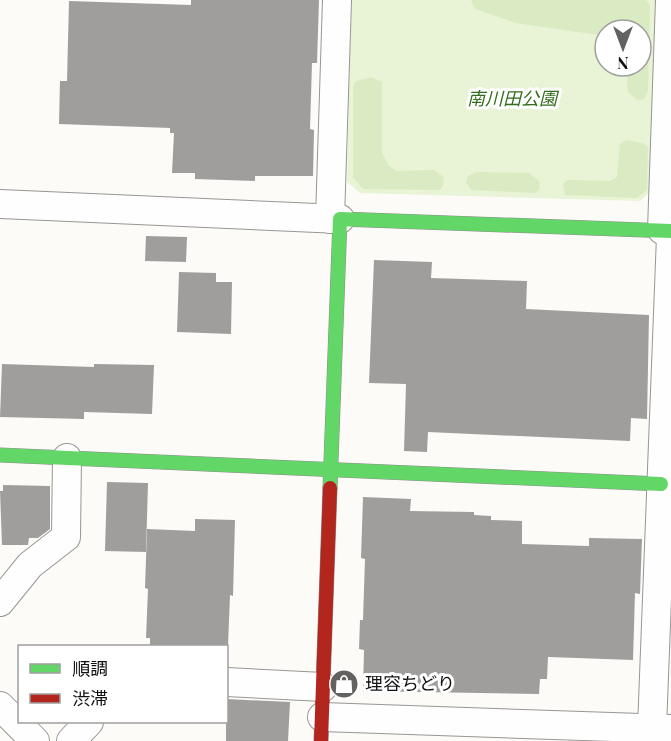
<svg xmlns="http://www.w3.org/2000/svg" width="671" height="741" viewBox="0 0 671 741" font-family="'Playfair Display','Noto Sans JP',serif">
<style>
.green{fill:#e9f3d5;fill-rule:evenodd}
.forest{fill:#daebc3}
.building{fill:#a09e9c}
.lines{fill:none;stroke-linecap:round;stroke-linejoin:round}
.street-casing{stroke:#969694;stroke-width:30}
.fast-casing{stroke:#8d8c8b;stroke-width:15}
.jam-casing{stroke:#8d8c8b;stroke-width:15}
.street{stroke:#fffefe;stroke-width:28}
.fast{stroke:#63d668;stroke-width:14}
.jam{stroke:#b3261e;stroke-width:14}
.labels{text-anchor:middle;stroke-width:6;stroke-linejoin:round;paint-order:stroke}
.park-label{font-size:18px;font-style:italic;fill:#346d1c;stroke:#fff}
.poi-label{font-size:18px;fill:#101010;stroke:#fff;text-anchor:start}
</style>
<rect width="100%" height="100%" fill="#fcfbf7"/>
<path class="green" d="M351 0H656L651 191 640 201 360 193 347 182ZM605 30H641V66H605Z"/>
<g class="forest">
<polygon points="471,0 646,0 650,5 648,91 644,99 637,100 628,92 626,66 641,66 641,30 605,30 605,36 516,23 475,9"/>
<polygon points="372,77 382,82 382,153 389,166 397,171 434,170 444,177 443,185 440,190 363,189 353,177 353,86 356,81"/>
<polygon points="626,140 642,143 648,147 647,190 637,198 565,195 563,184 568,180 610,181 617,177 620,144"/>
<polygon points="476,172 529,173 539,181 540,189 535,193 471,190 466,182 468,176"/>
</g>
<g class="building">
<polygon points="191,0 319,0 317,63 312,63 310,129 314,130 313,176 255,176 255,181 195,179 195,173 172,173 174,133 170,133 170,128 59,124 60,81 67,81 69,1 191,5"/>
<polygon points="146,236 187,237 186,262 145,261"/>
<polygon points="374,260 432,262 431,278 527,281 526,309 649,315 647,419 631,418 630,441 428,432 427,452 404,451 406,384 369,383"/>
<polygon points="179,272 216,273 216,282 232,282 231,334 177,332"/>
<polygon points="2,364 94,367 94,364 154,365 152,414 84,412 84,419 0,417"/>
<polygon points="107,482 148,483 146,552 105,551"/>
<polygon points="3,485 50,486 50,529 38,538 29,538 28,545 2,545 0,491 3,491"/>
<polygon points="363,497 411,499 410,511 474,512 474,515 491,516 491,520 522,521 522,544 589,546 589,538 642,539 640,594 635,593 633,660 548,657 547,679 540,679 539,694 363,691 364,650 359,649 360,620 363,620 365,559 361,558"/>
<polygon points="195,519 235,520 233,596 230,595 228,646 150,646 150,638 146,638 148,589 145,588 147,529 195,531"/>
<polygon points="226,699 290,702 288,741 226,741"/>
</g>
<g class="lines">
<g class="street-casing">
<g id="street">
<polyline points="0,204 340,219"/>
<polyline points="330,219 337,0"/>
<polyline points="662,230 670,0"/>
<polyline points="0,602 30,565 66,537 67,458"/>
<polyline points="226,682 323,687"/>
<polyline points="0,706 35,741"/>
<polyline points="322,717 671,729"/>
<polyline points="652,728 671,236"/>
<polyline points="71,741 89,722"/>
</g>
</g>
<g class="fast-casing">
<g id="fast">
<polyline points="0,455 661,484"/>
<polyline points="330,488 340,219 671,231"/>
</g>
</g>
<g class="jam-casing">
<polyline id="jam" points="321,741 330,488"/>
</g>
<use href="#street" class="street"/>
<use href="#fast" class="fast"/>
<use href="#jam" class="jam"/>
</g>
<defs>
<g id="shop-disc" transform="scale(1.5)"><circle r="9.5" fill="#636261" stroke="#fff"/><path d="M-5-2.5h2.3a2.7 3.5 0 0 1 5.4 0H5L5.5 6h-11ZM-1.5-2.5h3a1.5 2.3 0 0 0-3 0Z" fill="#fff"/></g>
</defs>
<g fill-rule="evenodd">
<use href="#shop-disc" x="344" y="684"/>
</g>
<g class="labels">
<g class="park-label">
<text x="512" y="105">南川田公園</text>
</g>
<g class="poi-label">
<text x="365" y="690">理容ちどり</text>
</g>
</g>
<rect x="18" y="645" width="210" height="78" fill="#ffffff" stroke="#9f9f9f" stroke-width="1.5"/>
<rect x="30" y="664" width="30" height="9" fill="#63d668" stroke="#9f9f9f" stroke-width="1.5"/>
<text x="72" y="675" font-size="18" fill="#101010">順調</text>
<rect x="30" y="694" width="30" height="9" fill="#b3261e" stroke="#9f9f9f" stroke-width="1.5"/>
<text x="72" y="705" font-size="18" fill="#101010">渋滞</text>
<g transform="translate(623 48) rotate(180)"><circle r="28" fill="#ffffff" stroke="#9f9f9f" stroke-width="1.5"/>
<path d="M0-4.5L10 22L0 15L-10 22Z" fill="#636261"/>
<text y="-9" font-size="16" font-weight="bold" text-anchor="middle" fill="#101010">N</text>
</g>
</svg>
